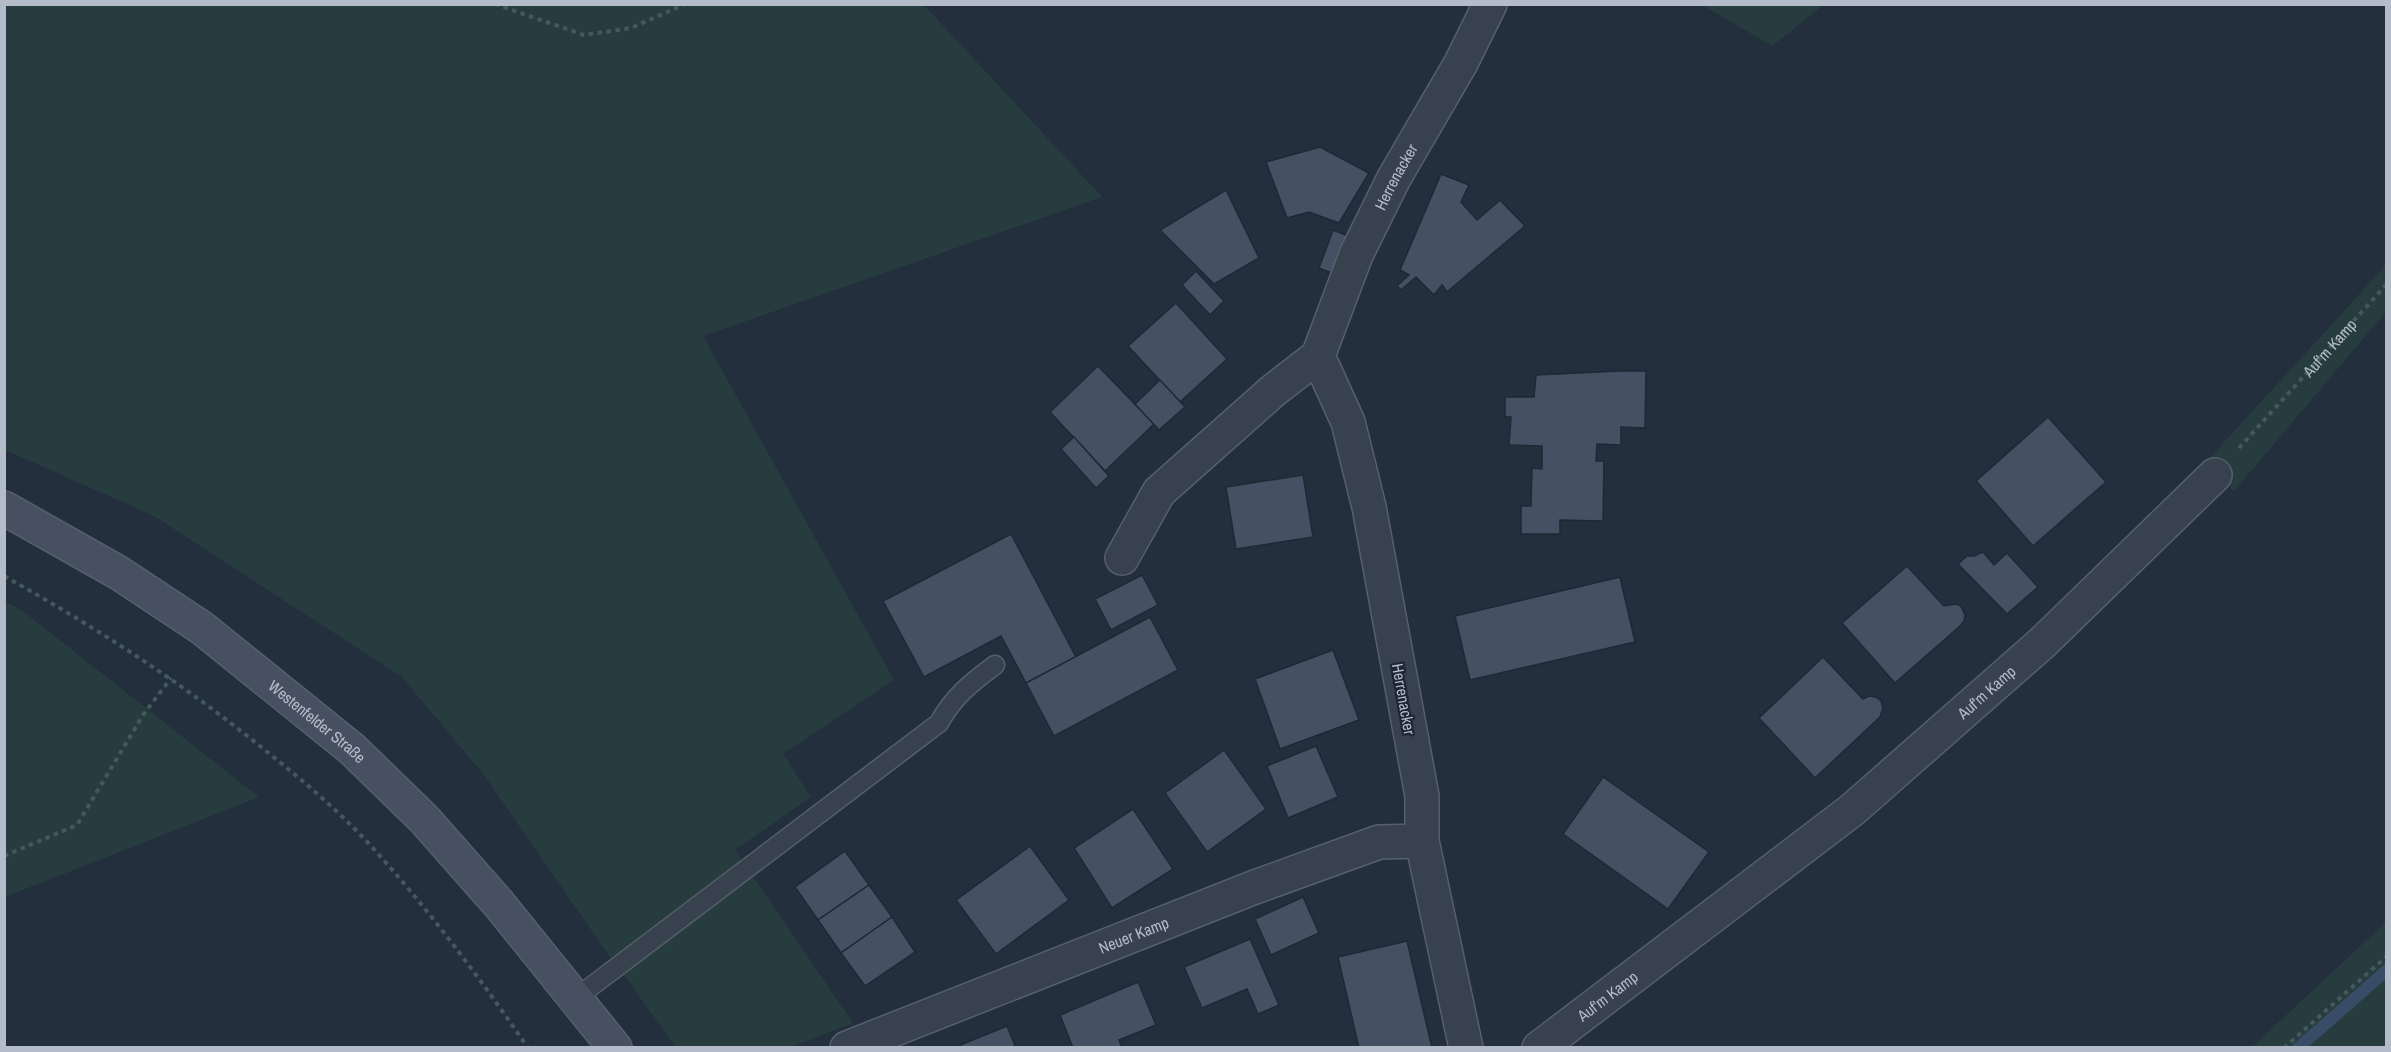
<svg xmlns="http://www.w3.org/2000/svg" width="2391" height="1052" viewBox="0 0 2391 1052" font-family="'Archivo Narrow',sans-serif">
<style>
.green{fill:#263c3f}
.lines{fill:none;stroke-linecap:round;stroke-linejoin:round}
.stream{stroke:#394c67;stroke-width:12}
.building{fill:#455162;stroke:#1f2835;stroke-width:1.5}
.lane-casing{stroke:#565f6c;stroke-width:21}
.street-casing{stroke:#565f6c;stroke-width:36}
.secondary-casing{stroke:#565f6c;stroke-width:36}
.path{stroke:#44595c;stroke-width:4;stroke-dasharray:4.5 4.5;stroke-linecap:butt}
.lane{stroke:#38414e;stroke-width:18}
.street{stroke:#38414e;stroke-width:33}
.secondary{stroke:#465061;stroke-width:33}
.labels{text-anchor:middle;stroke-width:4.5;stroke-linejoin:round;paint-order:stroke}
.street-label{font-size:16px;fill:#b4bcc9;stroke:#1d2633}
</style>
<rect width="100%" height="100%" fill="#242f3e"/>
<g class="green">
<polygon points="5,5 924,5 1102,197 703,336 894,680 783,754 811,797 735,850 853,1023 791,1047 676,1047 596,937 484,775 402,677 154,516 5,450"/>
<polygon points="1702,5 1824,5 1772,46"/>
<polygon points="2386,265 2386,312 2234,491 2205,463"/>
<polygon points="5,601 24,612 259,797 5,897"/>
<polygon points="2386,922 2386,1047 2252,1047"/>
</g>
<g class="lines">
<polyline class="stream" points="2298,1048 2386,971"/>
</g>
<g class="building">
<polygon points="1320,147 1369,173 1339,223 1309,212 1287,218 1266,162"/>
<polygon points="1441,174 1469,185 1461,202 1477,220 1500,200 1525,226 1447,292 1442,285 1434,295 1416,277 1401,290 1397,286 1409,275 1400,270"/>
<polygon points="1226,190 1259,258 1214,284 1160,230"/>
<polygon points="1333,230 1351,237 1337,275 1319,268"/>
<polygon points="1196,271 1224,301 1210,315 1182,285"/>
<polygon points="1176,303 1227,359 1180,402 1128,346"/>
<polygon points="1098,366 1154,424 1105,471 1050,412"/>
<polygon points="1620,371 1646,371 1645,428 1621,427 1621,445 1597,444 1596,461 1604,461 1603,521 1560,520 1560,534 1521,534 1521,506 1531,506 1532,468 1542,469 1542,446 1509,445 1511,417 1505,417 1505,397 1534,397 1536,375"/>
<polygon points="1160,380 1185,407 1159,430 1135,404"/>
<polygon points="2048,417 2106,482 2033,546 1976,481"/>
<polygon points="1074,437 1109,476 1096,488 1061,449"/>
<polygon points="1303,475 1313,537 1236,549 1226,487"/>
<polygon points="1011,534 1076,657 1026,683 1001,636 924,677 883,601"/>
<polygon points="1983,552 1994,565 2007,553 2038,587 2007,614 1958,564 1967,556 1974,556"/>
<polygon points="1907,566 1944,606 1956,604 1961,606 1965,615 1964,621 1960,626 1895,683 1842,623"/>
<polygon points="1142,575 1158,605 1111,630 1095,599"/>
<polygon points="1620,577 1635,642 1470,680 1455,616"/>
<polygon points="1150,617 1178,670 1054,736 1026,683"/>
<polygon points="1333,650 1359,720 1280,749 1255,679"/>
<polygon points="1823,657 1863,699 1869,696 1876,697 1881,701 1883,708 1880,717 1815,778 1759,718"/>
<polygon points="1316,746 1338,797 1288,818 1267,766"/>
<polygon points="1224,750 1266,809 1207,852 1165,793"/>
<polygon points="1603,777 1709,852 1668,909 1563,834"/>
<polygon points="1133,809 1173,869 1112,908 1074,848"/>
<polygon points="1030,846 1069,900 996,954 956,900"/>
<polygon points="845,851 869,885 818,920 795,887"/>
<polygon points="869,885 892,917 841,953 818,920"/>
<polygon points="1303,897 1319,933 1271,955 1255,919"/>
<polygon points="892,917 915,952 865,986 841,953"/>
<polygon points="1250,939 1279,1005 1258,1014 1247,989 1202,1008 1184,967"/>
<polygon points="1407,941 1432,1048 1359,1048 1338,957"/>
<polygon points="1138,982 1156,1025 1119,1040 1122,1048 1073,1048 1060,1015"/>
<polygon points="1007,1026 1016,1048 953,1048"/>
</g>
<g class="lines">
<g class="lane-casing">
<path id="lane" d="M576 998 939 723C953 697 972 682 995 665"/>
</g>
<g class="street-casing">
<g id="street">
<polyline points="1122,558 1159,492 1274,390 1318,356"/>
<path id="s2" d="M847 1048 1255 887 1379 842 1422 841"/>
<path id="s3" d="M1466 1048 1422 841V796L1369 507 1348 422 1318 356 1356 255 1394 178 1461 63 1490 4"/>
<path id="s4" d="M1539 1048 1852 810 2041 644 2215 475"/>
</g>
</g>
<g class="secondary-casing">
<g id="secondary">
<path id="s5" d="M4 508 119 573 202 628 352 749 424 819 499 904 615 1048"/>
</g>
</g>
<g class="path">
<polyline points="495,4 584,35 631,28 685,4"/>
<path id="s1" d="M2239 448 2386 285"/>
<path d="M4 576C95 627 181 682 261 747 300 778 338 810 372 847 429 910 480 978 528 1048"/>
<polyline points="4,856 77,825 143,715 171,678"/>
<polyline points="2284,1048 2386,957"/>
</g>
<use href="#lane" class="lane"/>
<use href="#street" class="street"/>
<use href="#secondary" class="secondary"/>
</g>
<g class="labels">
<g class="street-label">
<text dy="6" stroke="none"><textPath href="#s3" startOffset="906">Herrenacker</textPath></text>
<text dy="6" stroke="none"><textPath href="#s1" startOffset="135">Auf'm Kamp</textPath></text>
<text dy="6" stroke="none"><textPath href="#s4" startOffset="572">Auf'm Kamp</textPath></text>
<text transform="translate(1404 699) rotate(80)" y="6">Herrenacker</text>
<text dy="6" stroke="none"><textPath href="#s5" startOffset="380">Westenfelder Straße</textPath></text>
<text dy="6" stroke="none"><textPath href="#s2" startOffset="308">Neuer Kamp</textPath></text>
<text dy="6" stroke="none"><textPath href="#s4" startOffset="86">Auf'm Kamp</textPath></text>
</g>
</g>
<rect width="2391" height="1052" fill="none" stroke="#b4bcc9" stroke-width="12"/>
</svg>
